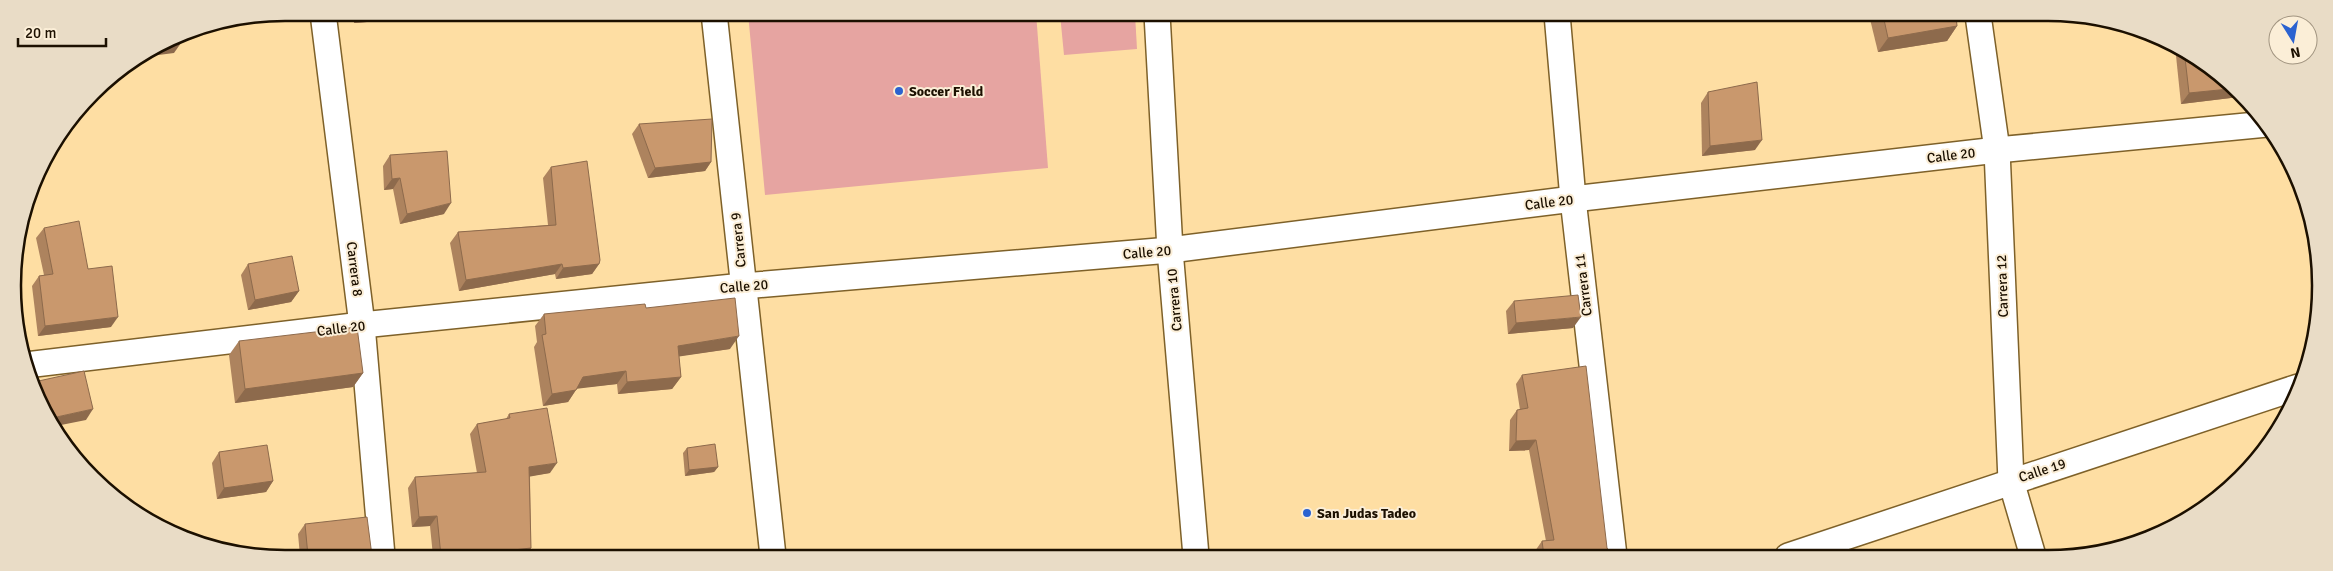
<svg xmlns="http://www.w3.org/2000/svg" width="2333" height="571" viewBox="0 0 2333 571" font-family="Signika,sans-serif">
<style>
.green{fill:#e6a4a1}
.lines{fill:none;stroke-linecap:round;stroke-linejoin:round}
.minor-casing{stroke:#7e6129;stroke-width:28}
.minor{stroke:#fff;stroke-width:25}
.wall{fill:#ad835e}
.shaded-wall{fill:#8d6a4c}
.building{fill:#c9986d;stroke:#8d6a4c}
.poi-dot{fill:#2b62d0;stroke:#fbeed7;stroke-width:2}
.labels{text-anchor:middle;stroke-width:4;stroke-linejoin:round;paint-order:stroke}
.poi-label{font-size:14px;font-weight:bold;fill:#1c1000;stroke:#fbeed7;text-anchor:start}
.street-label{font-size:14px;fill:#1c1000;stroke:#fbeed7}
.rim{fill:none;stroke:#1c1000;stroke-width:2.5}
</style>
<rect width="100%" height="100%" fill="#fedea3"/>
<g class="green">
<polygon points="748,13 1036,13 1048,168 765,195"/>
<polygon points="1060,14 1135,14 1137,49 1064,55"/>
</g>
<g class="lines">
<g class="minor-casing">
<g id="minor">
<polyline points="323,13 362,325 382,556"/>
<polyline points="714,13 773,556"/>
<polyline points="1157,14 1170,250 1196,556"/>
<polyline points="1557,14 1573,199 1614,556"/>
<polyline points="1978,15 1997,150 2011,481 2033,556"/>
<polyline points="26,365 362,325 743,286 1170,250 1573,199 1997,150 2267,124"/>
<polyline points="1788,556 2298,387"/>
</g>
</g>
<use href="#minor" class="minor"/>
</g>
<g class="wall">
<polygon points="353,13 483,13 354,23"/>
<polygon points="1869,15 1956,15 1957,26 1947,41 1878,52"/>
<polygon points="2175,46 2184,49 2239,97 2181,104"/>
<polygon points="1708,92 1755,150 1702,156 1701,103"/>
<polygon points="639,124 711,162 705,171 648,178 632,134"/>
<polygon points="390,155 444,214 400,224 393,189 384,190 383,166"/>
<polygon points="551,167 599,264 592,274 556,279 555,274 459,291 450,243 458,232 548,225 543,178"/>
<polygon points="44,228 88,269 111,327 38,336 32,286 39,276 44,275 36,238"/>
<polygon points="248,264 299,291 291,302 248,310 241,275"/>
<polygon points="1514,301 1573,328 1508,334 1506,311"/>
<polygon points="646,308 730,349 679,356 681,377 672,389 618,394 617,384 577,388 568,402 543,406 534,347 537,342 535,326 544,314"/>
<polygon points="239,341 363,373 353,387 235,403 229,355"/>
<polygon points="1522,375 1607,548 1612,556 1536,556 1535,551 1542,541 1546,541 1529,450 1509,451 1510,420 1517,410 1520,410 1516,384"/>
<polygon points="509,414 550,473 530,476 531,548 525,556 433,556 430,526 412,527 408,488 415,477 477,473 470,434 477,424 506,419"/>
<polygon points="687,448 718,467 714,472 685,476 683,453"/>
<polygon points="219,452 273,481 266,492 217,499 212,463"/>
<polygon points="305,524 372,556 300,556 298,534"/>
</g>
<g class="shaded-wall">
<polygon points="361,13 483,13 354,23"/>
<polygon points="1957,26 1947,41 1878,52 1888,38"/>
<polygon points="181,43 174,53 143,57 162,45"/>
<polygon points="2229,89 2239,97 2181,104 2189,93"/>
<polygon points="1762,140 1755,150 1702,156 1710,146"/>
<polygon points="711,162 705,171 648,178 655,168"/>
<polygon points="400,178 393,189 384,190 392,179"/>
<polygon points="451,203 444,214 400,224 407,214"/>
<polygon points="562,264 555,274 459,291 466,280"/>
<polygon points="599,264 592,274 556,279 563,268"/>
<polygon points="299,291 291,302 248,310 255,300"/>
<polygon points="118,317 111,327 38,336 45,326"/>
<polygon points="1581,317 1573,328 1508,334 1516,323"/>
<polygon points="739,336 730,349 669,358 678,346"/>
<polygon points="626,371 617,384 575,389 583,377"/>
<polygon points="363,373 353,387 235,403 245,389"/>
<polygon points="681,377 672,389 618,394 627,382"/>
<polygon points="576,390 568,402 543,406 552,394"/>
<polygon points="93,409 86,420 56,426 52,418"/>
<polygon points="1536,440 1529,450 1509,451 1516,441"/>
<polygon points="557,463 550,473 522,478 529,467"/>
<polygon points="718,467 714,472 685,476 689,470"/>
<polygon points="273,481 266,492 217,499 224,488"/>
<polygon points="437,516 430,526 412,527 419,517"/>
<polygon points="531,548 525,556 478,556 479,554"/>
</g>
<g class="building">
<polygon points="1883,15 1956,15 1957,26 1888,38"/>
<polygon points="179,34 181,43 162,45"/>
<polygon points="2184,49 2229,89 2189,93"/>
<polygon points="1757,82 1762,140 1710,146 1708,92"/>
<polygon points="712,119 711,162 655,168 639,124"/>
<polygon points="447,151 451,203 407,214 400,178 392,179 390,155"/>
<polygon points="587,161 600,260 599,264 563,268 562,264 466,280 458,232 556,225 551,167"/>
<polygon points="79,221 88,269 112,266 118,317 45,326 39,276 53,274 44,228"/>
<polygon points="292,256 299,291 255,300 248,264"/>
<polygon points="1578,295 1581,317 1516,323 1514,301"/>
<polygon points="735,298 739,336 678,346 681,377 627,382 626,371 583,377 576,390 552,394 542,335 546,334 544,314 645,304 646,308"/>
<polygon points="357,327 363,373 245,389 239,341"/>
<polygon points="1586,366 1607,548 1612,556 1544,556 1542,541 1554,540 1536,440 1516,441 1517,410 1528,408 1522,375"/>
<polygon points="84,371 93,409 52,418 34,382"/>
<polygon points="547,408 557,463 529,467 531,548 479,554 480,556 441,556 437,516 419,517 415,477 486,472 477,424 510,418 509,414"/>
<polygon points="715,444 718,467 689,470 687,448"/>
<polygon points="267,445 273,481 224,488 219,452"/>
<polygon points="367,517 372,556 308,556 305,524"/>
</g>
<g class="poi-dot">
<circle cx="899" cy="91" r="5"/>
<circle cx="1307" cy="513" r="5"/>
</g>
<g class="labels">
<g class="poi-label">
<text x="909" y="96">Soccer Field</text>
<text x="1317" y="518">San Judas Tadeo</text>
</g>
<g class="street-label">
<text transform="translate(1951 155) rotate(-7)" y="5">Calle 20</text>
<text transform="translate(1549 202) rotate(-7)" y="5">Calle 20</text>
<text transform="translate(738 240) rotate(-96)" y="5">Carrera 9</text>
<text transform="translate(1147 252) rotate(-5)" y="5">Calle 20</text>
<text transform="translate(355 269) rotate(83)" y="5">Carrera 8</text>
<text transform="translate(1583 285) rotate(-97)" y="5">Carrera 11</text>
<text transform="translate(744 286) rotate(-5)" y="5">Calle 20</text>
<text transform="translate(2002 286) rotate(-92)" y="5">Carrera 12</text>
<text transform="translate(1174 300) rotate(-95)" y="5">Carrera 10</text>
<text transform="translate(341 328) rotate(-7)" y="5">Calle 20</text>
<text transform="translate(2042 470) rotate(-18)" y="5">Calle 19</text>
</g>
</g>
<path d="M0 0H2333V571H0ZM285 21H2048A264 264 0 0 1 2312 285V286A264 264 0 0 1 2048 550H285A264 264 0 0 1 21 286V285A264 264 0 0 1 285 21Z" fill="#e9dcc6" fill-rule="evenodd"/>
<path class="rim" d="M285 21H2048A264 264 0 0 1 2312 285V286A264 264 0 0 1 2048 550H285A264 264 0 0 1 21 286V285A264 264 0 0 1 285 21Z"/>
<g transform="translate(2293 40) rotate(169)"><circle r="24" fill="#fbeed7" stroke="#a29581"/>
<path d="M0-4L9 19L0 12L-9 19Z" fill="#2b62d0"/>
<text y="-8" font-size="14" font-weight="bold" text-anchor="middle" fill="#1c1000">N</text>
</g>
<path d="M18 38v8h88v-8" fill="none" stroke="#1c1000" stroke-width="2.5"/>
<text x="25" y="38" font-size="15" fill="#1c1000" stroke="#fbeed7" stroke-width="4" paint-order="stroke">20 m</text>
</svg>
